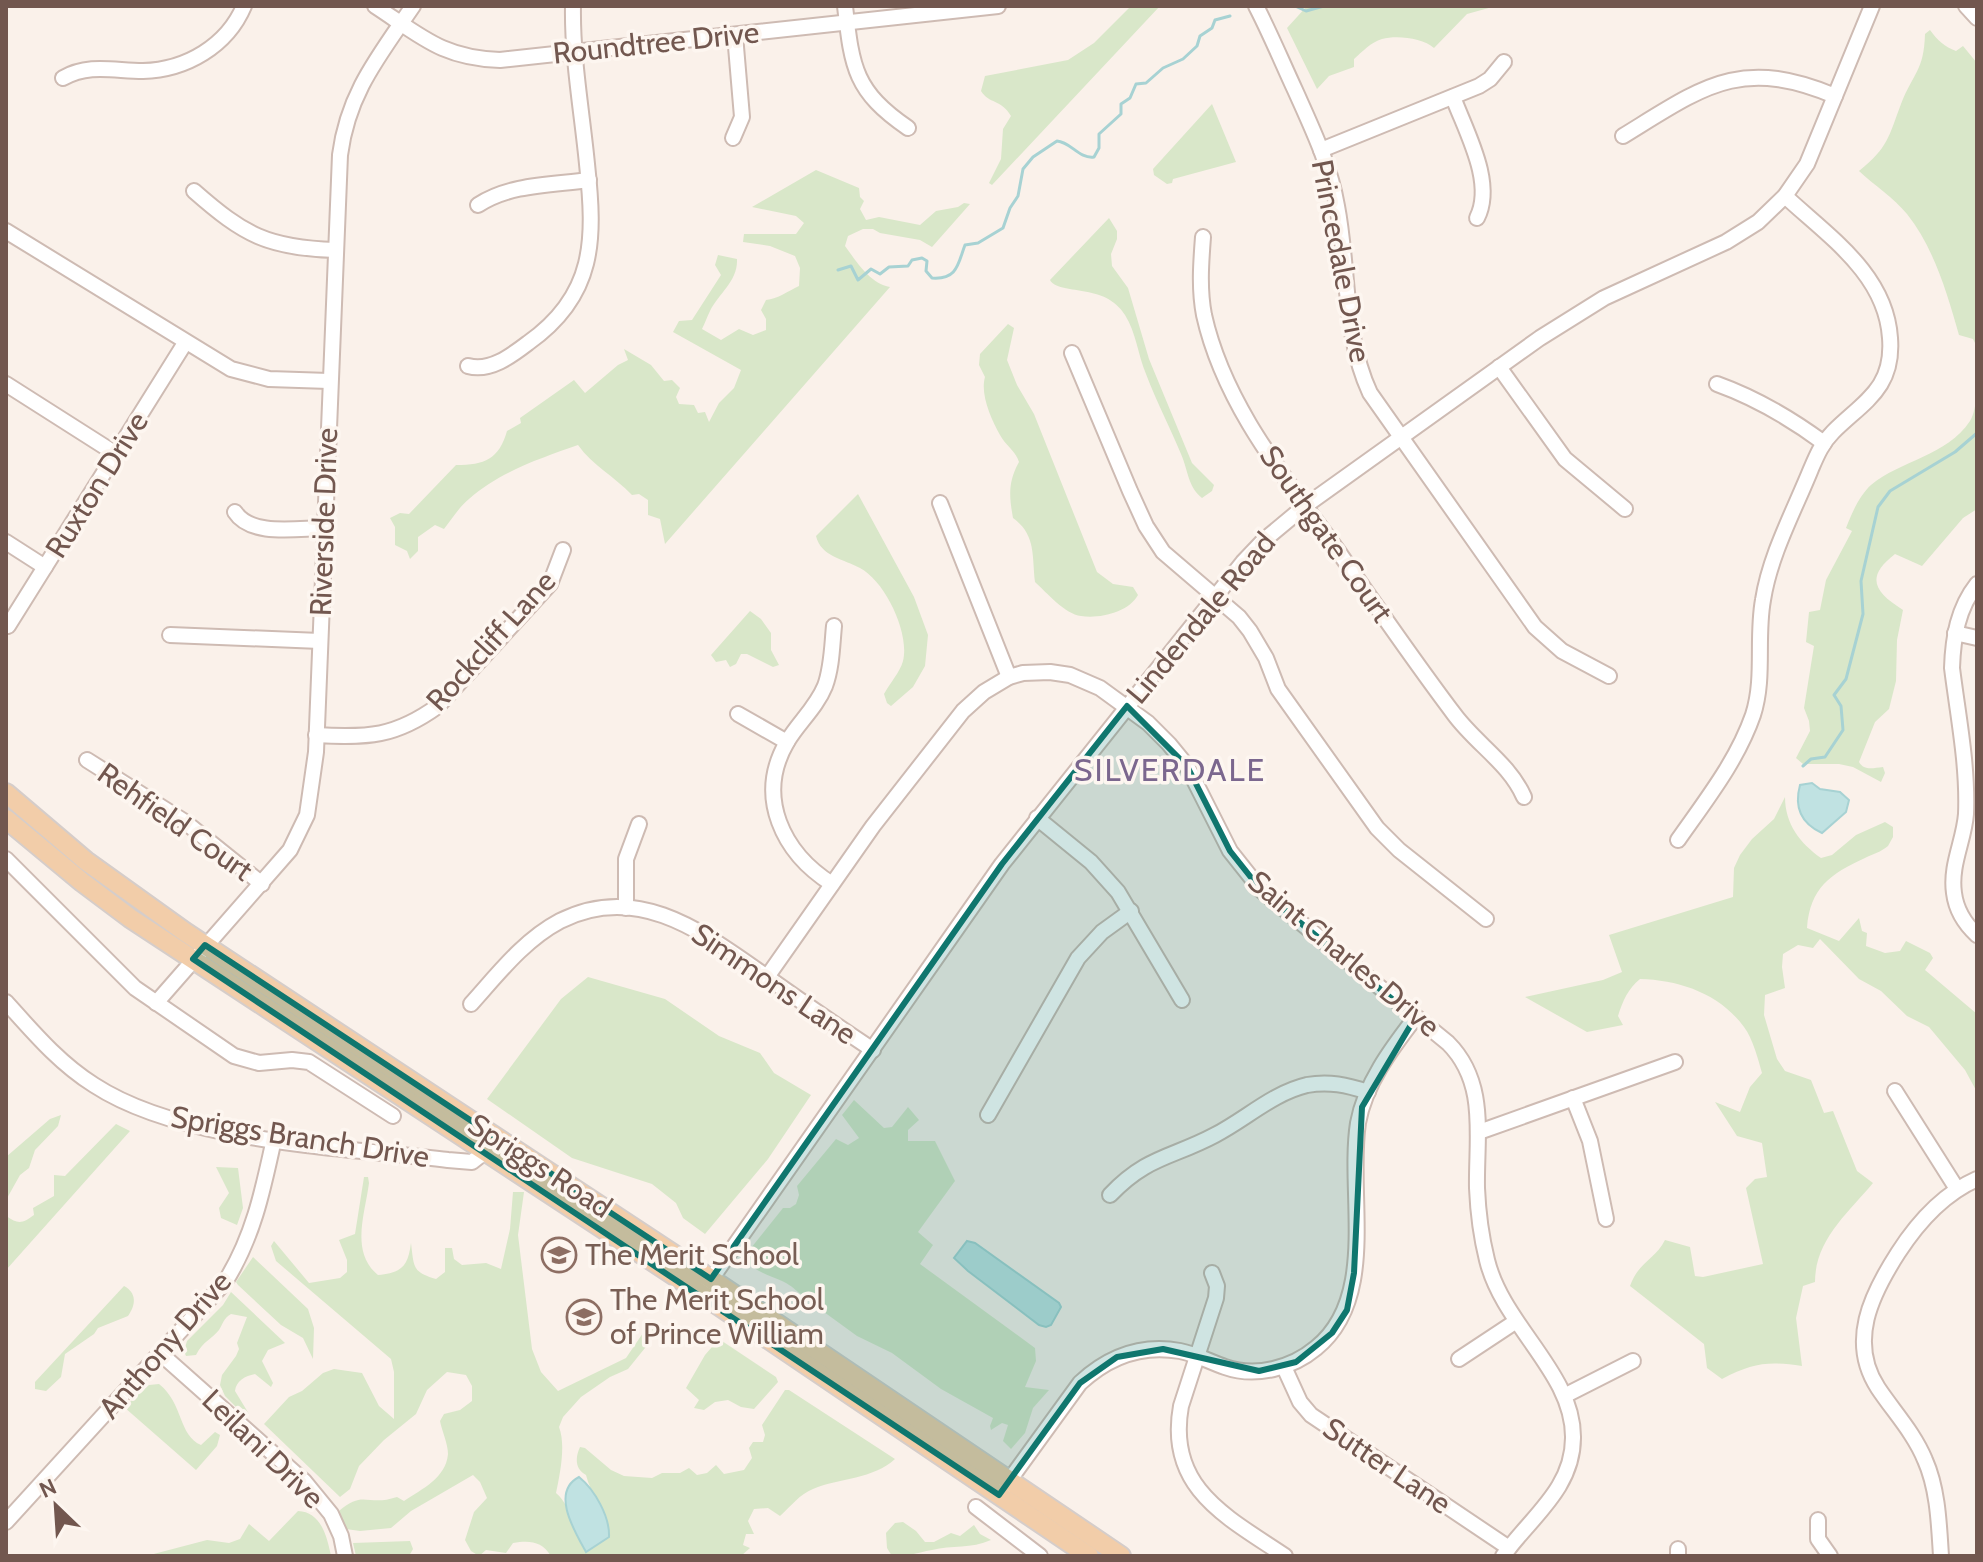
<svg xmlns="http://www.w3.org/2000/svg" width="1983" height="1562" viewBox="0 0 1983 1562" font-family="Cabin,sans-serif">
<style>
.green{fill:#d9e7c9}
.water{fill:#c0e2e2;stroke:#a7d2d3;stroke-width:2}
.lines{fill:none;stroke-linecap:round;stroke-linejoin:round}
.stream{stroke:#a7d2d3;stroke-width:3}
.minor-casing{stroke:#cebbb3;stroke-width:18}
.major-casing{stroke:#d5cdca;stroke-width:22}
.minor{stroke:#fff;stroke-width:14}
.major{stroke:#f2cda9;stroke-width:18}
.marked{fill:#0f766e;fill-opacity:0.2;stroke:#0f766e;stroke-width:6;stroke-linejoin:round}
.labels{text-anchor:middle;stroke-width:7;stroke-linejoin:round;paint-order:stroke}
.street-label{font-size:30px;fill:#72574f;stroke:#fdf6f0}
.education-label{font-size:30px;fill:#785e54;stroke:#fdf6f0;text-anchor:start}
.neighbourhood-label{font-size:32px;letter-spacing:2px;fill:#7b678e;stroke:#fdf6f0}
</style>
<rect width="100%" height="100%" fill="#faf1ea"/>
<g class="green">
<path d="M1131 6H1160L992 185 989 183 1001 159 1003 129 1011 116C1001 99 989 104 981 91L985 76 1068 60 1094 43Z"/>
<path d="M1307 6H1496L1467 14 1434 48C1423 38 1397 35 1382 39 1371 42 1362 52 1354 59V67L1329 76 1317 89 1287 28Z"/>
<path d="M1930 30C1937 40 1945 47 1956 51L1963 46 1977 63V347L1973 339 1959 335C1947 293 1934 248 1907 214 1894 198 1874 185 1859 171 1888 148 1889 136 1901 104 1913 73 1924 71 1925 34Z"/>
<polygon points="1212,104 1236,162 1173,179 1172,183 1167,184 1154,175 1153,169"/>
<path d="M816 170 859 188 860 197 864 201 860 209 866 220 879 217 920 225 936 211 958 207 964 203 970 204 932 247 920 240 880 233 873 229H863L848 236 845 246C857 262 869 283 890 287L665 544 660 519 648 515V500L639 494 632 495C614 476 593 466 578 445 541 458 499 472 469 499 459 507 452 519 444 529L435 525 418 537V551L410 559 407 551 395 545V527L390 518 400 513 409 514 456 465C485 465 499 459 507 431L521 423 520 418 574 380 585 393 618 365 628 360 624 349 651 365 664 381 672 380 680 388 676 397 679 404 694 405 698 413 705 412 709 422 719 403 734 388 741 370 673 332 679 321 692 320 721 275 715 265 718 255 737 259C738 281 719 293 710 311 707 317 705 323 702 329L721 340 739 329 753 335 766 330V319L761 310 766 300C778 299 788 291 799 286L800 268 795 256 770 246 743 242 744 234H796L804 223 796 216 752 207Z"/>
<path d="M1109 218 1117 231V239L1111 254 1112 266 1128 288 1149 359 1192 463 1214 485 1212 491 1202 498C1188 487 1188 470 1181 454 1170 427 1156 401 1146 374 1138 355 1136 332 1125 315 1105 282 1059 296 1050 280Z"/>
<path d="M1008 324 1014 328 1007 360 1017 385 1034 414 1097 572 1113 584 1133 587 1138 595C1129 612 1100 619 1081 616 1065 614 1047 593 1035 582 1032 555 1036 535 1013 518 1009 496 1008 482 1019 462 1015 450 1006 446 1000 435 991 419 980 394 985 377L979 365 980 354Z"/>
<path d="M1977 397V509L1963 518 1922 566 1895 554C1865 577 1874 592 1903 610L1897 640 1896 681 1889 709 1875 722 1859 762C1864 771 1873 768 1883 767L1885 773 1881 782 1853 767 1839 764H1803L1796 758 1810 731 1809 721 1804 708 1814 646 1806 642 1809 612 1820 610 1826 580 1852 531 1846 528C1852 513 1859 496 1871 485 1901 460 1947 456 1970 421 1974 415 1975 405 1977 397Z"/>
<path d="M858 494 914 597 928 635 925 666 913 687 891 706 887 703 884 694C890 683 900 672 903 661 910 633 885 581 860 568 844 559 821 557 816 536Z"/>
<polygon points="750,611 761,619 771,633 771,650 779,665 773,667 747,654 741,654 736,664 730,667 726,660 716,662 711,655"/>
<path d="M1785 797C1785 824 1800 843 1821 858L1832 855 1856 835 1885 822 1893 827V837L1888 846C1881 852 1873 854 1865 858 1830 874 1810 888 1807 928L1839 941 1859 918 1862 931 1867 933 1866 946 1885 953 1900 951 1906 941 1930 953 1933 958 1925 970 1977 1014V1092L1965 1070 1929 1027 1907 1016 1881 991 1859 979 1820 939 1813 948 1798 945 1783 954 1782 967 1785 988 1765 995 1764 1015 1777 1059 1785 1071 1811 1080 1824 1113 1833 1111 1857 1171 1873 1183C1848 1213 1815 1240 1815 1282L1803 1286 1796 1318 1802 1366C1768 1361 1753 1363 1722 1379L1707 1368 1704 1344 1630 1286C1639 1261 1655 1260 1665 1240L1690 1247 1695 1276 1703 1277 1763 1264 1746 1188 1755 1179 1767 1177 1762 1143 1737 1136 1715 1102 1740 1112 1750 1087 1762 1073C1758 1059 1753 1039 1744 1027 1720 994 1680 980 1640 979 1628 989 1623 1000 1618 1016L1623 1025 1587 1032 1525 997 1603 980 1622 972 1609 935 1733 897 1734 868 1740 855 1752 839 1774 819Z"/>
<polygon points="588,977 665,999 719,1036 760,1053 774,1073 811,1095 768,1159 705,1234 683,1218 676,1203 652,1184 572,1158 487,1099 561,999"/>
<path d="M854 1100 884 1128 892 1127 908 1107 919 1120 908 1130V1141H935L955 1181 918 1232 933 1245 920 1264 1035 1348 1036 1361 1025 1387 1049 1390 1033 1408 1025 1433 1011 1449 1003 1441 1008 1425 1002 1423 991 1430 990 1426 993 1418 941 1389 892 1353 857 1336 824 1312 817 1300C801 1299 796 1287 782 1281 769 1275 758 1273 747 1262L751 1248 783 1208H790L796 1204 799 1195 797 1186 836 1139 848 1145 859 1138 842 1115Z"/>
<polygon points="61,1115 58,1126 35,1150 29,1168 20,1175 6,1200 6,1157 50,1119"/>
<path d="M116 1124 130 1131 6 1270V1216C18 1224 22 1224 34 1215L33 1208 54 1196V1175L65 1176Z"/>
<polygon points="216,1167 238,1168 243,1208 237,1225 221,1218 219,1208 229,1193"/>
<path d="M364 1177H368L369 1183C365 1214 350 1252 378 1275 402 1273 408 1266 411 1243 414 1267 412 1272 436 1279L445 1272V1248H452L454 1259 462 1265 486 1263 501 1269 510 1229 513 1192H524L518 1235 532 1349 541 1372 558 1391 626 1358 643 1333 660 1322 662 1327 628 1369 610 1377 581 1397 563 1417 559 1427C566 1445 560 1474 556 1493 570 1504 577 1535 586 1552L609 1537C610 1513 591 1497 586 1475 575 1469 575 1458 580 1447L585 1448 611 1470 624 1476 652 1478 662 1473H680L689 1468 697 1475 707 1473 716 1465 724 1474 744 1470 752 1458 749 1448 753 1442H763L765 1435 762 1425 785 1390H789L895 1459C874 1479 839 1478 813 1489 800 1494 791 1506 780 1516L768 1508 754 1509 748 1521 754 1534H746L743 1545 750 1548 741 1556H551C542 1541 529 1540 513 1543L506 1553 486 1550 479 1556 471 1551 465 1540 474 1512 487 1498 480 1482 473 1475 411 1511 391 1528 360 1531 346 1529 339 1511C364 1489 367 1507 397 1497L404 1501C422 1489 446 1478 448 1454 448 1444 442 1431 440 1421L444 1414 460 1410 472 1401V1386L466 1375 447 1372 427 1390 416 1414 384 1440 359 1466 350 1489 340 1497 264 1424 289 1397 302 1391 323 1373 334 1369 362 1373 379 1406 394 1419V1372L391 1359 276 1261 271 1246 274 1241 309 1283 340 1278 347 1272V1260L339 1240 355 1234Z"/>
<polygon points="253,1257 308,1309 314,1328 313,1359 303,1338 281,1325 238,1285 236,1282"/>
<path d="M124 1286C137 1293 136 1305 128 1316L98 1328 94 1334 65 1354 61 1377 46 1391 35 1389V1382Z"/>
<path d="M231 1292 285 1343 268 1350 262 1361 273 1383 271 1387 255 1374C245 1376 236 1381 235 1391L249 1414 245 1416 225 1396 220 1385 222 1375 236 1356 239 1349 237 1343 247 1317 231 1314C223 1319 224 1322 219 1330 212 1339 203 1341 196 1355L186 1356 184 1351 187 1341 223 1305Z"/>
<polygon points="718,1340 722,1341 776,1377 778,1382 754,1409 741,1407 728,1400 715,1402 704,1410 694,1408 699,1400 686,1388 705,1355"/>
<path d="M159 1384C184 1404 178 1435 201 1445L215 1432 220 1435 217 1446 196 1470 124 1407 149 1385Z"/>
<path d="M298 1511C321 1512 327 1536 331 1556H146L207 1540 229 1543 240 1539 249 1524 269 1541Z"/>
<path d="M903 1522 916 1531 925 1542H934L951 1533 960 1536 974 1525 980 1534 991 1540C971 1549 952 1545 932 1550 916 1553 910 1556 892 1556L887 1548 886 1533 895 1523Z"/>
<polygon points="410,1541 413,1549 409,1556 356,1556 353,1543"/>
</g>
<g class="water">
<path d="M1812 783 1820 789 1840 792 1849 800 1846 812 1822 833C1800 823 1794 807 1800 785Z"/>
<polygon points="967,1241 975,1243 1059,1303 1061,1307 1051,1325 1046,1327 1039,1325 968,1271 954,1258"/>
<path d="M579 1477C595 1490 610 1517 609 1537L586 1552C575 1532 550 1492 579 1477Z"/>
</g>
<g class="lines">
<g class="stream">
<polyline points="1295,6 1306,11 1324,6"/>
<path d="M838 270 851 266 858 280 871 269 880 274 889 267 908 266 912 260 922 258 927 261 926 271 932 278C958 280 958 263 965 245L978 243 1003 228 1010 208 1018 196 1023 169 1033 157 1057 141C1071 142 1079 159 1094 157L1099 148V134L1121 114V104L1130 98 1136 84 1146 83 1163 68 1183 59 1197 46 1200 36 1212 28 1215 20 1230 16"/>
<polyline points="1803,766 1811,759 1825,757 1843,730 1841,706 1834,695 1846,679 1863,614 1861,581 1878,507 1890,491 1955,452 1977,433"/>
</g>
<g class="minor-casing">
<g id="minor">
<path d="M375 6C421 36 442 58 500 60L998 6"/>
<path d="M845 6C852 67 854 91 908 128"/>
<path d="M1256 6C1270 33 1282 62 1295 90 1312 128 1330 165 1337 206 1349 268 1343 335 1370 393L1535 627 1562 651 1609 676"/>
<polyline points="1966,6 1977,18"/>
<path d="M63 78C89 63 115 71 143 71 186 70 227 46 244 6"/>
<path d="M1453 97C1466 132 1495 183 1477 218"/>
<path d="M1623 136C1703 87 1740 56 1835 96"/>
<polyline points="733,138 742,117 735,35"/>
<polyline points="1321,150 1479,86 1490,79 1504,62"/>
<path d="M194 191C244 235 268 248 335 250"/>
<path d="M478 205C510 184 551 185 589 180"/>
<polyline points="6,231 231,369 269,379 329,381"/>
<path d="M1203 237C1201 263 1199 289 1204 315 1224 405 1286 479 1338 551 1376 606 1414 661 1454 714 1476 744 1509 763 1524 797"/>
<polyline points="1072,353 1130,491 1146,526 1163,552 1239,617 1250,631 1266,658 1278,689 1377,828 1399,850 1486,919"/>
<path d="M468 366C490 372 511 356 528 343 596 295 595 239 587 164 582 112 572 58 573 6"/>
<polyline points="1499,367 1565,459 1625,509"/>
<polyline points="6,384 116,454"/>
<path d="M1717 384C1756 398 1790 418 1824 443"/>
<polyline points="940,503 1009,677"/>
<path d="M235 512C251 537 298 528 324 528"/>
<polyline points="6,542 45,567"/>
<path d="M1977 584C1958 608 1953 637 1952 668 1958 716 1968 765 1966 814 1964 841 1950 865 1954 893 1956 909 1965 924 1977 935"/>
<polyline points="8,626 185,343"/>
<polyline points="1955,633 1977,638"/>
<polyline points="170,635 320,641"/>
<polyline points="738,714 787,742"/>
<path d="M316 735C368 738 395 737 438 706L550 584 563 550"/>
<polyline points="87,760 185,822 262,884"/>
<polyline points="1037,818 1091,862 1118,892 1182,1000"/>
<path d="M1678 840C1706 800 1737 761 1753 715 1765 678 1756 638 1763 600 1770 555 1794 511 1811 469 1817 455 1822 443 1833 432 1863 402 1894 389 1890 338 1886 274 1828 236 1785 196"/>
<polyline points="6,859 135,988 234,1056 259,1063 292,1060 309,1062 393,1116"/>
<path d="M832 884C783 853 755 797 787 742 799 722 816 708 825 686 832 667 832 646 834 626"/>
<polyline points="626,908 626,859 639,824"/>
<path d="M767 977 873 826 963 711 984 692 1009 677 1023 673 1050 672 1070 675 1100 688 1148 723 1169 744 1187 766 1230 851 1261 890 1448 1043C1488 1083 1476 1137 1477 1188 1478 1212 1481 1236 1487 1260 1503 1326 1574 1373 1573 1438 1573 1489 1530 1518 1503 1556"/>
<path d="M6 1002C33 1032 59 1063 94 1085 183 1143 343 1147 448 1160L472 1162 486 1151"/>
<path d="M156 1003 290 850 307 815 316 752 340 155C348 93 379 56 413 6"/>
<path d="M471 1004C498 974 524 940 560 921 639 881 705 934 767 977 802 1002 837 1026 873 1050"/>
<polyline points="1895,1091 1957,1189"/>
<polyline points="1573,1098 1590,1141 1606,1219"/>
<polyline points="988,1115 1078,958 1102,932 1131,911"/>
<polyline points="1479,1132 1675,1062"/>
<path d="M1110 1195C1147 1156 1172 1158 1215 1135 1246 1119 1273 1093 1307 1085 1329 1081 1347 1085 1368 1092"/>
<path d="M1212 1273 1217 1286 1216 1298 1181 1406C1166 1488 1227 1517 1285 1556"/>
<polyline points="707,1285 1002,864 1243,562 1263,541 1305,506 1540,338 1604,298 1726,242 1758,222 1785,196 1807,164 1872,6"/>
<polyline points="161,1354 304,1481 331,1514 341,1536 345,1556"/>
<polyline points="1459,1359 1515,1322"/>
<polyline points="1284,1367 1300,1402 1311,1415 1509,1548"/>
<polyline points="1566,1395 1633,1361"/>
<path d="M1003 1489 1080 1383C1108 1357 1141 1344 1180 1351 1196 1354 1210 1362 1225 1367 1256 1378 1292 1368 1316 1348 1379 1297 1347 1194 1358 1123 1365 1084 1391 1049 1415 1018"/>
<polyline points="976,1507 1040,1556"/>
<polyline points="1818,1520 1818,1539 1830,1556"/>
<path d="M6 1522 225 1282C253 1238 263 1190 274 1139"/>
<polyline points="1678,1556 1678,1549"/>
<path d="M1941 1556C1939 1525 1938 1489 1925 1460 1914 1433 1894 1412 1878 1388 1848 1342 1871 1295 1898 1253 1918 1222 1943 1194 1977 1179"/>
</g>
</g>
<g class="major-casing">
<g id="major">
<polyline points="6,793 86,861 185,932 711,1279 1121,1556"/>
<polyline points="6,819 82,882 130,918 675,1276 1089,1556"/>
</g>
</g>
<use href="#minor" class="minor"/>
<use href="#major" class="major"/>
</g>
<path class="marked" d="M1127 706 1187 766 1230 851 1261 890 1415 1018 1362 1107 1354 1273 1347 1310 1332 1333 1296 1362 1259 1371 1163 1349 1117 1357 1080 1383 999 1495 193 959 205 945 711 1279 1002 864Z"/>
<defs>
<g id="school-ring" transform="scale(1.8)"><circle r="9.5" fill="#fdf6f0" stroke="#8d6e63" stroke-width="1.5"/><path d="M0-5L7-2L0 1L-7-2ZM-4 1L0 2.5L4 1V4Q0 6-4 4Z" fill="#8d6e63"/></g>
</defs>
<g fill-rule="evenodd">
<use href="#school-ring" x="559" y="1255"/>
<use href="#school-ring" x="584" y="1317"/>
</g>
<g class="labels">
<g class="street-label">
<text transform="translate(656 43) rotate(-6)" y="10">Roundtree Drive</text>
<text transform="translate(1341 261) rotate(79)" y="10">Princedale Drive</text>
<text transform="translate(97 485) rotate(-58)" y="10">Ruxton Drive</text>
<text transform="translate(324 522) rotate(-88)" y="10">Riverside Drive</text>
<text transform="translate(1326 534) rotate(55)" y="10">Southgate Court</text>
<text transform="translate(1201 618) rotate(-50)" y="10">Lindendale Road</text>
<text transform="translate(491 641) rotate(-48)" y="10">Rockcliff Lane</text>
<text transform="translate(175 822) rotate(35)" y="10">Rehfield Court</text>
<text transform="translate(1344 954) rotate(40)" y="10">Saint Charles Drive</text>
<text transform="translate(774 984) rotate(34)" y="10">Simmons Lane</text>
<text transform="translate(300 1137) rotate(9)" y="10">Spriggs Branch Drive</text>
<text transform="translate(540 1166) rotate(33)" y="10">Spriggs Road</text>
<text transform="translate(165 1345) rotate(-49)" y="10">Anthony Drive</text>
<text transform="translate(263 1449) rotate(44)" y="10">Leilani Drive</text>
<text transform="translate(1387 1466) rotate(34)" y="10">Sutter Lane</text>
</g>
<g class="education-label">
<text x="585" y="1265">The Merit School</text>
<text x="610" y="1310">The Merit School<tspan x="610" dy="34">of Prince William</tspan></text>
</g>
<g class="neighbourhood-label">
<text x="1170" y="781">SILVERDALE</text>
</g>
</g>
<rect width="1983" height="1562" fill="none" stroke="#72574f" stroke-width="16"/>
<g transform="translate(56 1506) rotate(335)" stroke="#fdf6f0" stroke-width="6" paint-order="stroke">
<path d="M0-6L14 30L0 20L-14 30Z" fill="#72574f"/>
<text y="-12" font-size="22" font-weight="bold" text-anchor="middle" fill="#72574f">N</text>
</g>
</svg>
